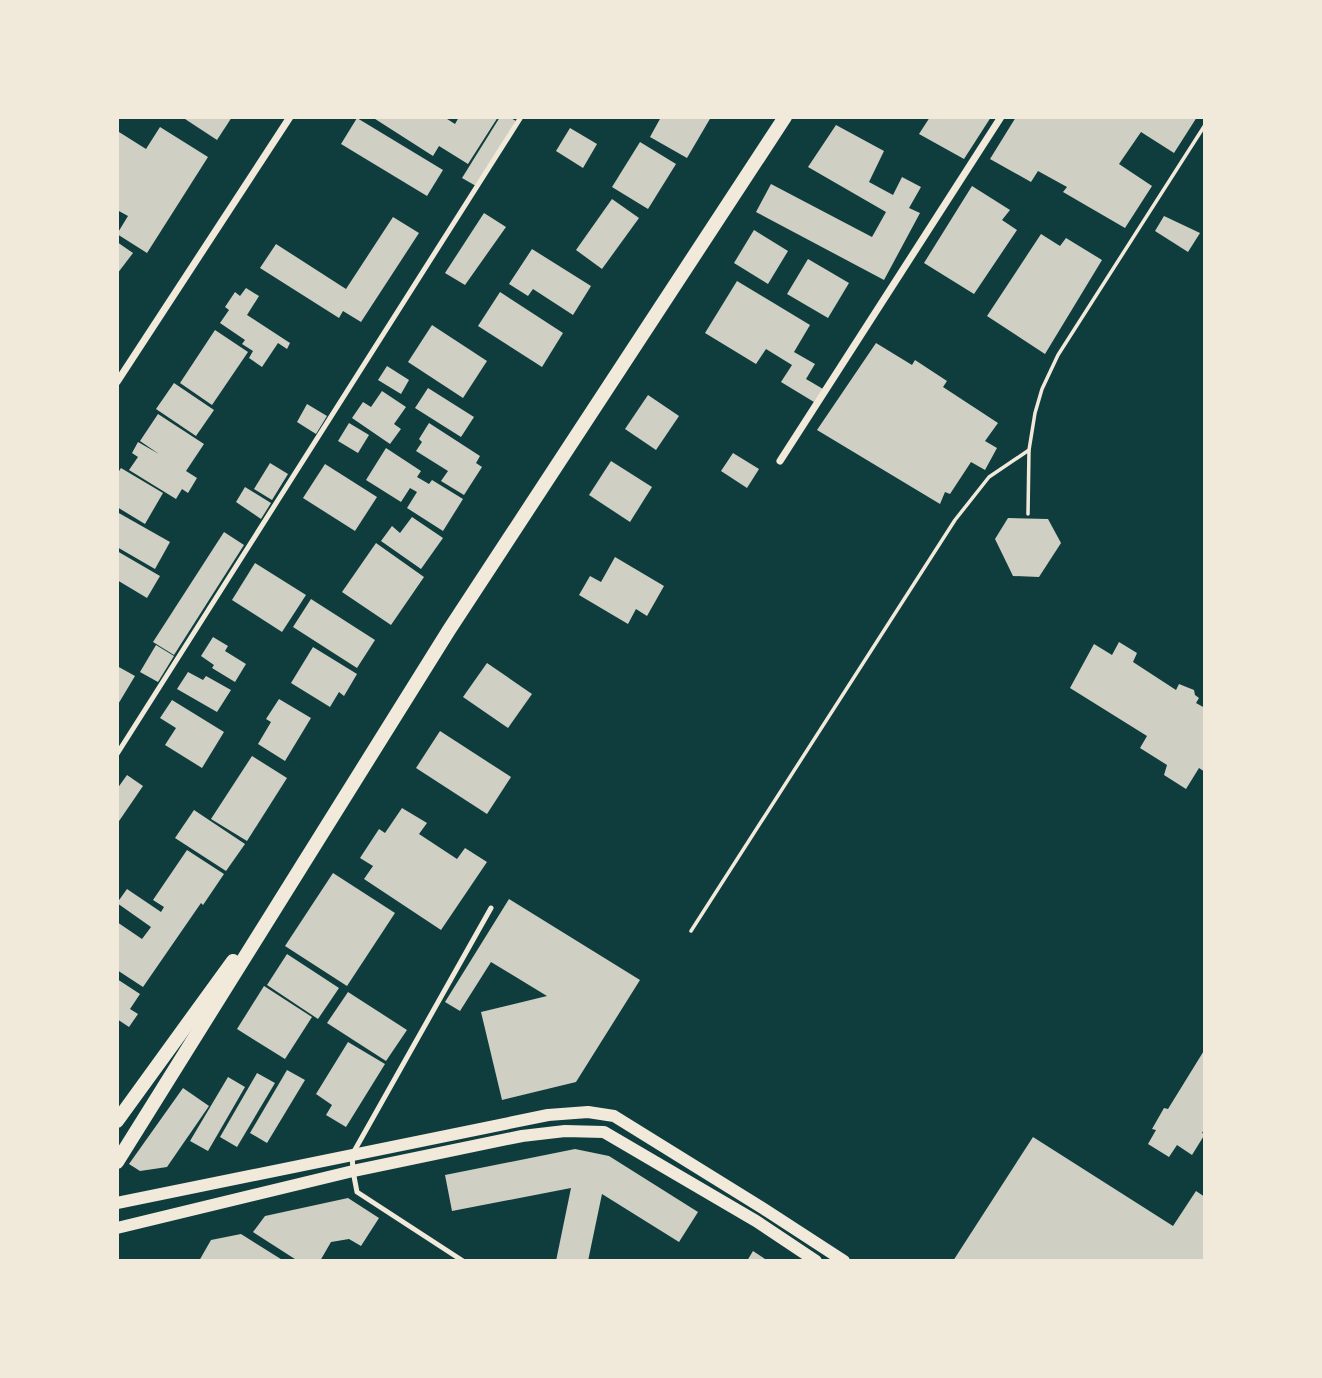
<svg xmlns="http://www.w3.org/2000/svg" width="1322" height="1378" viewBox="0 0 1322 1378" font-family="'DejaVu Sans',sans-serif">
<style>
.building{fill:#cfcfc3}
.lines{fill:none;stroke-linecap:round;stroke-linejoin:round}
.path{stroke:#f1e9da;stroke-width:3.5}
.service{stroke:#f1e9da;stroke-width:5}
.minor{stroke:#f1e9da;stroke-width:7}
.tertiary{stroke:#f1e9da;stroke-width:12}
.secondary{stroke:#f1e9da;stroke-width:14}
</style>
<rect width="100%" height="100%" fill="#0f3d3e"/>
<g class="building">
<polygon points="182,117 232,117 217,140"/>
<polygon points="372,117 444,117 455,124 459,117 498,117 468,164 439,146 433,156"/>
<polygon points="500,117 509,117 516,121 476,186 462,178"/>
<polygon points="661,117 711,117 687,158 650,137"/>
<polygon points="930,117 991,117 964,159 919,134"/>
<polygon points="1016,117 1197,117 1174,153 1141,132 1119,164 1152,186 1125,228 1063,192 1067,187 1038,171 1031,182 990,159"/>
<polygon points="357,118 443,170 427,196 341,144"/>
<polygon points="836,125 884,151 869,182 893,195 902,177 921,187 909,208 920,213 884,280 756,212 771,184 872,237 886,212 808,167"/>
<polygon points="160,127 208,157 147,253 117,234 128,216 117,210 117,135 119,132 146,149"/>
<polygon points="570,128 597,144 583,168 556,151"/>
<polygon points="640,142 676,164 648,209 612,187"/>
<polygon points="972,186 1010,210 1002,220 1017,230 974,294 924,263"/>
<polygon points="612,199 639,218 602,269 576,250"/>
<polygon points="484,213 506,227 465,285 445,273"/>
<polygon points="1164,216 1200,233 1188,252 1155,231"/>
<polygon points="393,217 419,233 361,322 343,311 339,318 260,268 276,244 346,289"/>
<polygon points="754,230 788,251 768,284 734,263"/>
<polygon points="1041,234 1060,246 1066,238 1102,260 1045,354 987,316"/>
<polygon points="117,242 133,253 117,274"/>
<polygon points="532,249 591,286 573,315 533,289 528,296 509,284"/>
<polygon points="808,259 849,283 828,318 787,294"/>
<polygon points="737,281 810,325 794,352 815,364 806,379 823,389 814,402 781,382 792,365 766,349 756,364 705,333"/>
<polygon points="246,288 259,296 247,315 290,343 287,349 278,343 262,367 249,358 253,351 242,344 245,340 220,323 229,310 225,307 235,292 240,296"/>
<polygon points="500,292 563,333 542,367 478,326"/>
<polygon points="432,325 487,361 463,398 408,362"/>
<polygon points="215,330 248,352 212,405 180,383"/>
<polygon points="876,343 912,365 915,360 947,381 943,387 998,423 985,441 997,448 985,470 971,462 950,494 945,492 940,504 817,430"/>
<polygon points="387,366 409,380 401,394 378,380"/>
<polygon points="174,383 214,410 196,436 156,409"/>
<polygon points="428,388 474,417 461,437 415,408"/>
<polygon points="382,391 406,407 394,424 401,429 390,444 352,418 363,402 371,407"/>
<polygon points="648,395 679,416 656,450 625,429"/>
<polygon points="307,404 327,416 316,434 297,422"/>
<polygon points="158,414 204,444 186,471 197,478 188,493 182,489 176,499 129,470 138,457 132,453 138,442 159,454 140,441"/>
<polygon points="349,423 369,435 358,453 338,441"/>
<polygon points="429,423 480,456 476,463 482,467 464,495 441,481 448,471 416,451 422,442 419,439"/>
<polygon points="386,448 421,471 417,477 429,484 432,480 463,499 443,531 407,508 417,492 410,488 401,502 366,480"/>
<polygon points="733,453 759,469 747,488 721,471"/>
<polygon points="611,461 652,487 630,522 589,495"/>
<polygon points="270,463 288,474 272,500 254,489"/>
<polygon points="325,464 377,497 355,531 303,498"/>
<polygon points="121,468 163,493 145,524 117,507 117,474"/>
<polygon points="245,487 271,503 261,519 236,502"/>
<polygon points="117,512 170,542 155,569 117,547"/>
<polygon points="412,517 443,538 421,569 381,541 392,526 400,533"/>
<polygon points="1008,518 1048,519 1061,543 1039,577 1013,576 995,539"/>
<polygon points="224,532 244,545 174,655 153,642"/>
<polygon points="376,543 424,577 391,625 342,592"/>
<polygon points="117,551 160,576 147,598 117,580"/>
<polygon points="615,557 664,586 647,616 636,609 628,624 579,595 590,576 601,582"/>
<polygon points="255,563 306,595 282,632 232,600"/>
<polygon points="311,599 375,640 357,668 293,627"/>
<polygon points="213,637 228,646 225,651 246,664 235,682 212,668 214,665 201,656"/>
<polygon points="1119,642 1137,653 1133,662 1176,690 1179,684 1194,690 1195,695 1199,698 1196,703 1205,708 1205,772 1199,768 1186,789 1164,775 1167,765 1140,748 1147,736 1070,688 1094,644 1112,655"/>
<polygon points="156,645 174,656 158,682 140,672"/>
<polygon points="313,647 357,674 344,696 339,692 330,707 291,683"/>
<polygon points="487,663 532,694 508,728 463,697"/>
<polygon points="117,666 135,676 117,706"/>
<polygon points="188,672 203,680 206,676 231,690 217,712 177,689"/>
<polygon points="279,699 311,718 285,761 258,744 271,722 266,719"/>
<polygon points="172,700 224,732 202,768 165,745 176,728 160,718"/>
<polygon points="440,731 511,777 487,814 416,768"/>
<polygon points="252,756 287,778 247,841 211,819"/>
<polygon points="127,775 143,786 117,824 117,789"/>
<polygon points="402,808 427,823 419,834 457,859 465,848 487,862 441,930 364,879 373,866 360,858 379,829 385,833"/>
<polygon points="194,810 245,844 226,871 175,838"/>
<polygon points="187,850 224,874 203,905 201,903 143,987 117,970 117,922 142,939 151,927 117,903 127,889 161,912 164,907 153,900"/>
<polygon points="333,873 395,913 347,986 285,946"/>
<polygon points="509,899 640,980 576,1082 502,1100 481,1012 547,996 491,962 460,1011 445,1002"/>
<polygon points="287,954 339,988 318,1019 267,985"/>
<polygon points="117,979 140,994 130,1009 138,1014 129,1027 117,1019"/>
<polygon points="264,986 312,1017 285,1059 237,1029"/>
<polygon points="348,992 407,1030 386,1061 327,1023"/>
<polygon points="348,1042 385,1064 346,1127 326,1115 332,1105 316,1094"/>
<polygon points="1205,1049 1205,1128 1202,1133 1205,1134 1192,1155 1177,1145 1169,1157 1148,1144 1156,1130 1152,1129 1164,1108 1168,1109"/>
<polygon points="287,1070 305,1080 267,1143 250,1133"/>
<polygon points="257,1073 275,1083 237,1147 220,1137"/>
<polygon points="228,1077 245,1087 208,1151 190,1141"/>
<polygon points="183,1088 209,1106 167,1167 140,1171 129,1164"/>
<polygon points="1033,1137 1173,1226 1196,1191 1205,1197 1205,1261 953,1261"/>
<polygon points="575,1149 609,1156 698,1212 679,1242 602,1194 588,1261 556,1261 571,1188 452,1211 445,1175"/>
<polygon points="348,1198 379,1218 361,1246 349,1239 331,1242 320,1261 298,1261 253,1232 265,1216"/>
<polygon points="241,1234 284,1261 199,1261 211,1240"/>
<polygon points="753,1251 768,1261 747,1261"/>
</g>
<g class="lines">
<g class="path">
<polyline points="1028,514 1029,450"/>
<polyline points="691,931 955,520 989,477 1029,450 1035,413 1042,389 1058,355 1205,125"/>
</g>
<g class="service">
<polyline points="117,754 521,117"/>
<polyline points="463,1261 357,1192 353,1171 352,1155 491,908"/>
</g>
<g class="minor">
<polyline points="117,382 290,117"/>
<polyline points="780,461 1001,117"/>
</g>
<g class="tertiary">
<polyline points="117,1203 548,1115 588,1112 614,1116 764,1209 844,1261"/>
<polyline points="117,1228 353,1171 522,1136 565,1131 604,1132 756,1221 816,1261"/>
</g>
<g class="secondary">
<polyline points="117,1121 233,961"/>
<polyline points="117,1162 449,630 785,117"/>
</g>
</g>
<rect width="1322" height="1378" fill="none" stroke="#f1e9da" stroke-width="238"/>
</svg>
